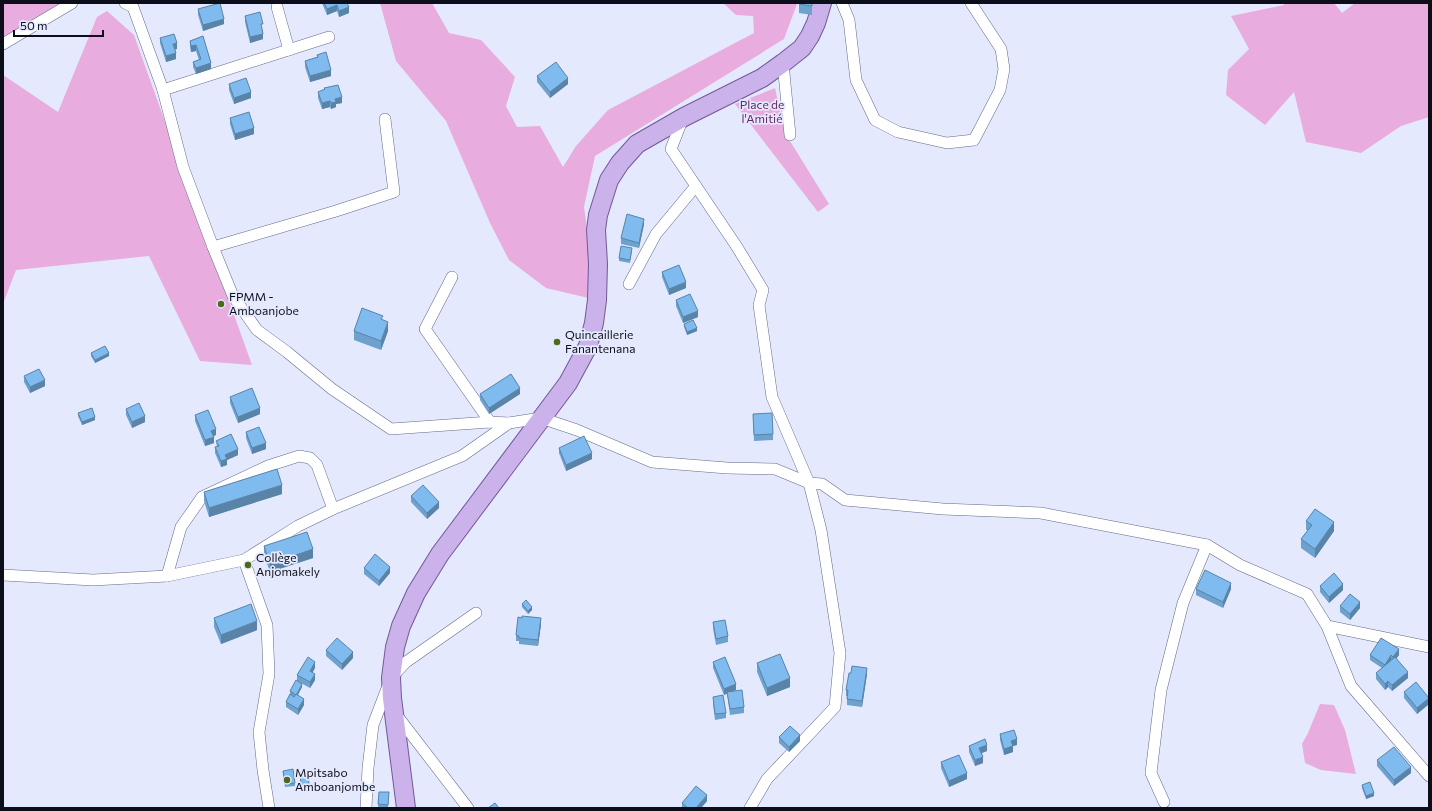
<svg xmlns="http://www.w3.org/2000/svg" width="1432" height="811" viewBox="0 0 1432 811" font-family="Commissioner,sans-serif">
<style>
.green{fill:#e9acdf}
.lines{fill:none;stroke-linecap:round;stroke-linejoin:round}
.minor-casing{stroke:#636a86;stroke-width:12}
.primary-casing{stroke:#715898;stroke-width:20}
.minor{stroke:#fff;stroke-width:11}
.primary{stroke:#cbb2ea;stroke-width:18}
.wall{fill:#6da1ce}
.shaded-wall{fill:#5983a7}
.building{fill:#7fbbef;stroke:#5983a7}
.poi-dot{fill:#4b6a20;stroke:#e4e9fd;stroke-width:1.5}
.labels{text-anchor:middle;stroke-width:3.5;stroke-linejoin:round;paint-order:stroke}
.park-label{font-size:12px;fill:#6b2463;stroke:#e4e9fd}
.poi-label{font-size:12px;fill:#0c0f19;stroke:#e4e9fd;text-anchor:start}
</style>
<rect width="100%" height="100%" fill="#e4e9fd"/>
<g class="green">
<polygon points="3,3 72,3 3,41"/>
<polygon points="380,3 432,3 449,33 481,40 515,77 506,106 517,127 540,126 563,167 576,146 608,110 754,33 753,16 736,15 723,3 797,4 784,39 595,156 584,207 597,300 546,288 509,260 490,223 446,121 396,61"/>
<polygon points="1284,3 1334,3 1342,13 1355,3 1429,3 1429,117 1401,126 1361,153 1306,142 1294,92 1265,125 1226,95 1228,70 1249,49 1231,16 1284,5"/>
<polygon points="107,11 134,35 252,365 200,361 149,256 16,270 3,304 3,75 58,112 97,17"/>
<polygon points="775,88 785,133 829,204 818,212 735,104"/>
<polygon points="1320,704 1334,705 1345,730 1356,774 1321,770 1305,763 1302,744 1308,733"/>
</g>
<g class="lines">
<g class="minor-casing">
<g id="minor">
<polyline points="125,3 133,7 163,90 183,167 213,247 233,296 257,330 287,352 332,389 391,429 490,422 509,423"/>
<polyline points="842,3 849,20 856,80 875,120 898,132 947,143 974,140 1000,90 1004,69 1001,49 971,3"/>
<polyline points="277,7 289,50"/>
<polyline points="3,44 72,3"/>
<polyline points="783,63 790,135"/>
<polyline points="163,90 329,37"/>
<polyline points="683,118 671,149 737,247 763,290 759,305 772,397 809,483 821,530 840,653 835,707 767,779 750,808"/>
<polyline points="213,247 336,211 394,192 385,119"/>
<polyline points="452,277 425,329 490,422"/>
<polyline points="629,284 656,234 695,187"/>
<polyline points="244,560 267,625 269,674 259,732 263,770 269,808"/>
<polyline points="3,575 93,580 167,576 244,560 298,526 333,509 462,456 509,423 541,418 577,430 652,462 727,468 775,469 809,483 822,484 845,500 943,509 1041,513 1207,545 1240,565 1307,594 1327,626 1351,686 1429,776"/>
<polyline points="167,576 181,527 202,497 268,466 299,456 310,458 317,465 333,509"/>
<polyline points="1327,626 1429,647"/>
<polyline points="395,713 468,808"/>
<polyline points="1164,802 1151,773 1161,690 1183,603 1207,545"/>
<polyline points="366,808 368,768 373,725 391,678 406,662 476,613"/>
</g>
</g>
<g class="primary-casing">
<polyline id="primary" points="406,808 392,698 391,678 395,647 401,626 416,593 440,554 568,383 588,346 594,323 597,300 598,264 596,230 598,215 609,180 620,163 637,144 684,117 762,78 783,63 802,48 810,36 816,23 822,3"/>
</g>
<use href="#minor" class="minor"/>
<use href="#primary" class="primary"/>
</g>
<g class="wall">
<polygon points="322,3 347,3 349,13 339,17 337,11 327,15"/>
<polygon points="799,3 812,3 812,15 799,13"/>
<polygon points="198,9 224,24 203,31 198,15"/>
<polygon points="245,16 263,30 263,39 250,43 245,22"/>
<polygon points="203,36 211,69 196,74 193,67 193,62 199,60 196,51 191,52 190,47 190,41"/>
<polygon points="160,38 177,49 175,49 176,59 166,62 160,43"/>
<polygon points="317,55 331,76 310,82 305,67 305,61 317,57"/>
<polygon points="537,76 568,84 550,98 537,82"/>
<polygon points="229,84 251,98 234,104 229,90"/>
<polygon points="324,88 342,103 336,104 336,107 331,109 330,107 322,109 318,98 318,92 324,90"/>
<polygon points="230,118 254,134 235,140 230,124"/>
<polygon points="644,224 639,248 621,244 621,238"/>
<polygon points="632,250 630,263 619,261 619,258"/>
<polygon points="662,272 686,288 669,295 662,277"/>
<polygon points="676,300 698,317 683,323 676,306"/>
<polygon points="383,320 388,331 381,350 354,340 354,331"/>
<polygon points="684,324 697,331 687,335 684,327"/>
<polygon points="91,353 109,356 95,363 91,356"/>
<polygon points="24,376 45,386 30,393 24,382"/>
<polygon points="480,394 520,394 489,414 480,400"/>
<polygon points="230,397 260,414 238,423 230,403"/>
<polygon points="126,409 145,422 132,428 126,415"/>
<polygon points="78,413 95,420 82,425 78,416"/>
<polygon points="753,414 773,434 773,440 754,441"/>
<polygon points="195,415 216,435 213,436 214,443 205,446 195,421"/>
<polygon points="246,432 266,449 252,454 246,438"/>
<polygon points="216,441 238,455 227,460 227,465 221,467 215,453 215,447 217,447"/>
<polygon points="559,448 592,459 566,471 559,453"/>
<polygon points="204,492 282,494 209,517 204,501"/>
<polygon points="411,496 439,508 427,519 411,502"/>
<polygon points="1306,521 1334,531 1315,558 1301,548 1301,539 1308,530 1306,530"/>
<polygon points="264,546 313,558 270,572 264,555"/>
<polygon points="364,568 390,573 379,586 364,574"/>
<polygon points="1320,586 1343,590 1329,603 1320,592"/>
<polygon points="1196,589 1231,589 1223,608 1196,595"/>
<polygon points="522,604 532,610 528,614 522,607"/>
<polygon points="1340,606 1360,608 1350,620 1340,612"/>
<polygon points="214,618 257,630 221,644 214,627"/>
<polygon points="713,622 728,636 728,642 716,645 713,628"/>
<polygon points="541,624 538,646 519,644 519,641 516,641 516,635"/>
<polygon points="326,650 353,658 342,670 326,656"/>
<polygon points="1370,655 1399,655 1396,659 1408,678 1392,691 1388,687 1385,690 1376,679 1376,673 1382,668 1370,660"/>
<polygon points="713,662 736,690 732,691 744,707 744,713 730,715 727,693 724,695 713,668"/>
<polygon points="757,663 790,687 767,696 757,672"/>
<polygon points="315,668 312,673 315,680 310,688 297,681 297,675"/>
<polygon points="867,674 862,707 847,705 847,696 846,696 846,690"/>
<polygon points="302,687 298,695 304,705 298,715 286,707 286,702 290,695 290,691"/>
<polygon points="1404,692 1429,704 1417,714 1404,698"/>
<polygon points="713,697 726,713 726,718 715,720 713,703"/>
<polygon points="1000,734 1017,745 1013,746 1013,752 1004,755 1000,740"/>
<polygon points="779,737 800,741 789,752 779,743"/>
<polygon points="969,746 987,751 982,753 983,763 975,766 969,752"/>
<polygon points="1377,760 1411,773 1394,786 1377,766"/>
<polygon points="941,762 967,779 949,787 941,768"/>
<polygon points="283,771 295,783 295,786 285,787"/>
<polygon points="300,772 308,772 309,788 301,788"/>
<polygon points="1362,785 1374,796 1366,799 1362,788"/>
<polygon points="379,792 389,792 388,808 378,807"/>
<polygon points="707,801 701,808 682,808 682,803"/>
</g>
<g class="shaded-wall">
<polygon points="337,5 337,11 327,15 327,9"/>
<polygon points="349,7 349,13 339,17 339,11"/>
<polygon points="224,19 224,24 203,31 203,25"/>
<polygon points="263,34 263,39 250,43 250,37"/>
<polygon points="177,43 177,49 173,50 173,44"/>
<polygon points="196,45 196,51 191,52 191,46"/>
<polygon points="176,53 176,59 166,62 166,56"/>
<polygon points="211,63 211,69 196,74 196,68"/>
<polygon points="331,70 331,76 310,82 310,76"/>
<polygon points="568,78 568,84 550,98 550,92"/>
<polygon points="251,92 251,98 234,104 234,98"/>
<polygon points="342,97 342,103 336,104 336,107 331,109 331,103 335,99"/>
<polygon points="330,101 330,107 322,109 322,103"/>
<polygon points="254,128 254,134 235,140 235,134"/>
<polygon points="644,219 644,224 639,248 639,243"/>
<polygon points="686,282 686,288 669,295 669,289"/>
<polygon points="698,311 698,317 683,323 683,317"/>
<polygon points="388,322 388,331 381,350 381,341"/>
<polygon points="697,328 697,331 687,335 687,332"/>
<polygon points="109,353 109,356 95,363 95,360"/>
<polygon points="45,380 45,386 30,393 30,387"/>
<polygon points="520,388 520,394 489,414 489,408"/>
<polygon points="260,408 260,414 238,423 238,417"/>
<polygon points="145,416 145,422 132,428 132,422"/>
<polygon points="95,417 95,420 82,425 82,422"/>
<polygon points="216,429 216,435 211,437 211,431"/>
<polygon points="214,437 214,443 205,446 205,440"/>
<polygon points="266,443 266,449 252,454 252,448"/>
<polygon points="238,449 238,455 227,460 227,465 221,467 221,461 225,455"/>
<polygon points="592,453 592,459 566,471 566,465"/>
<polygon points="282,485 282,494 209,517 209,508"/>
<polygon points="439,502 439,508 427,519 427,513"/>
<polygon points="1334,522 1334,531 1315,558 1315,549"/>
<polygon points="313,549 313,558 270,572 270,564"/>
<polygon points="390,567 390,573 379,586 379,581"/>
<polygon points="1231,583 1231,589 1223,608 1223,602"/>
<polygon points="1343,584 1343,590 1329,603 1329,597"/>
<polygon points="1360,602 1360,608 1350,620 1350,614"/>
<polygon points="532,607 532,610 528,614 528,611"/>
<polygon points="541,618 541,624 538,646 538,640"/>
<polygon points="257,621 257,630 221,644 221,635"/>
<polygon points="1399,649 1399,655 1393,663 1393,657"/>
<polygon points="353,652 353,658 342,670 342,664"/>
<polygon points="1391,655 1391,661 1385,670 1385,665"/>
<polygon points="315,662 315,668 310,677 310,671"/>
<polygon points="867,668 867,674 862,707 862,701"/>
<polygon points="1408,672 1408,678 1392,691 1392,685"/>
<polygon points="315,674 315,680 310,688 310,682"/>
<polygon points="790,678 790,687 767,696 767,688"/>
<polygon points="1388,681 1388,687 1385,690 1385,684"/>
<polygon points="302,684 302,687 296,698 296,695"/>
<polygon points="736,684 736,690 724,695 724,689"/>
<polygon points="1429,698 1429,704 1417,714 1417,708"/>
<polygon points="304,699 304,705 298,715 298,709"/>
<polygon points="800,735 800,741 789,752 789,747"/>
<polygon points="1017,739 1017,745 1013,746 1013,752 1004,755 1004,749 1011,741"/>
<polygon points="987,745 987,751 979,754 979,748"/>
<polygon points="983,757 983,763 975,766 975,760"/>
<polygon points="1411,767 1411,773 1394,786 1394,780"/>
<polygon points="967,773 967,779 949,787 949,781"/>
<polygon points="1374,793 1374,796 1366,799 1366,796"/>
<polygon points="707,795 707,801 701,808 696,808"/>
</g>
<g class="building">
<polygon points="220,3 224,19 203,25 198,9"/>
<polygon points="324,3 347,3 349,7 339,11 337,5 327,9"/>
<polygon points="799,3 812,3 812,6 799,4"/>
<polygon points="260,12 263,24 261,24 263,34 250,37 245,16"/>
<polygon points="174,34 177,43 173,44 176,53 166,56 160,38"/>
<polygon points="203,36 211,63 196,68 193,62 201,59 196,45 191,46 190,41"/>
<polygon points="326,52 331,70 310,76 305,61 318,57 317,55"/>
<polygon points="556,62 568,78 550,92 537,76"/>
<polygon points="246,78 251,92 234,98 229,84"/>
<polygon points="338,85 342,97 335,99 336,102 331,103 330,101 322,103 318,92 325,89 324,88"/>
<polygon points="249,112 254,128 235,134 230,118"/>
<polygon points="627,214 644,219 639,243 621,238"/>
<polygon points="621,246 632,248 630,260 619,258"/>
<polygon points="679,265 686,282 669,289 662,272"/>
<polygon points="690,294 698,311 683,317 676,300"/>
<polygon points="362,308 383,316 381,319 388,322 381,341 354,331"/>
<polygon points="693,320 697,328 687,332 684,324"/>
<polygon points="105,346 109,353 95,360 91,353"/>
<polygon points="39,369 45,380 30,387 24,376"/>
<polygon points="511,374 520,388 489,408 480,394"/>
<polygon points="252,388 260,408 238,417 230,397"/>
<polygon points="139,403 145,416 132,422 126,409"/>
<polygon points="92,408 95,417 82,422 78,413"/>
<polygon points="208,410 216,429 211,431 214,437 205,440 195,415"/>
<polygon points="772,413 773,434 754,435 753,414"/>
<polygon points="259,427 266,443 252,448 246,432"/>
<polygon points="231,434 238,449 225,455 227,459 221,461 215,447 219,446 216,441"/>
<polygon points="584,436 592,453 566,465 559,448"/>
<polygon points="277,469 282,485 209,508 204,492"/>
<polygon points="423,485 439,502 427,513 411,496"/>
<polygon points="1315,509 1334,522 1315,549 1301,539 1312,525 1306,521"/>
<polygon points="307,532 313,549 270,564 264,546"/>
<polygon points="375,554 390,567 379,581 364,568"/>
<polygon points="1205,570 1231,583 1223,602 1196,589"/>
<polygon points="1334,573 1343,584 1329,597 1320,586"/>
<polygon points="1350,594 1360,602 1350,614 1340,606"/>
<polygon points="526,600 532,607 528,611 522,604"/>
<polygon points="251,604 257,621 221,635 214,618"/>
<polygon points="522,616 541,618 538,640 519,638 519,636 516,635 518,617 522,618"/>
<polygon points="725,620 728,636 716,639 713,622"/>
<polygon points="337,638 353,652 342,664 326,650"/>
<polygon points="1381,638 1399,649 1393,657 1391,655 1385,665 1370,655"/>
<polygon points="780,654 790,678 767,688 757,663"/>
<polygon points="308,657 315,662 310,671 315,674 310,682 297,675"/>
<polygon points="725,657 736,684 724,689 713,662"/>
<polygon points="1395,657 1408,672 1392,685 1388,681 1385,684 1376,673"/>
<polygon points="852,666 867,668 862,701 847,699 848,690 846,690 849,673 851,673"/>
<polygon points="296,680 302,684 297,694 296,694 296,695 290,691"/>
<polygon points="1416,682 1429,698 1417,708 1404,692"/>
<polygon points="742,690 744,707 730,709 727,692"/>
<polygon points="290,694 294,697 296,694 304,699 298,709 286,702"/>
<polygon points="723,695 726,713 715,714 713,697"/>
<polygon points="790,726 800,735 789,747 779,737"/>
<polygon points="1014,730 1017,739 1011,741 1013,746 1004,749 1000,734"/>
<polygon points="985,739 987,745 979,748 983,757 975,760 969,746"/>
<polygon points="1394,747 1411,767 1394,780 1377,760"/>
<polygon points="959,755 967,773 949,781 941,762"/>
<polygon points="293,769 295,783 285,784 283,771"/>
<polygon points="300,772 308,772 309,785 301,785"/>
<polygon points="1370,782 1374,793 1366,796 1362,785"/>
<polygon points="696,786 707,795 696,808 688,808 682,803"/>
<polygon points="379,792 389,792 388,805 378,804"/>
<polygon points="495,803 499,808 488,808"/>
</g>
<g class="poi-dot">
<circle cx="221" cy="304" r="4"/>
<circle cx="557" cy="342" r="4"/>
<circle cx="248" cy="565" r="4"/>
<circle cx="287" cy="780" r="4"/>
</g>
<g class="labels">
<g class="park-label">
<text x="762" y="109">Place de<tspan x="762" dy="14">l'Amitié</tspan></text>
</g>
<g class="poi-label">
<text x="229" y="301">FPMM -<tspan x="229" dy="14">Amboanjobe</tspan></text>
<text x="565" y="339">Quincaillerie<tspan x="565" dy="14">Fanantenana</tspan></text>
<text x="256" y="562">Collège<tspan x="256" dy="14">Anjomakely</tspan></text>
<text x="295" y="777">Mpitsabo<tspan x="295" dy="14">Amboanjombe</tspan></text>
</g>
</g>
<rect width="1432" height="811" fill="none" stroke="#0c0f19" stroke-width="8"/>
<path d="M14 30v6h89v-6" fill="none" stroke="#0c0f19" stroke-width="2"/>
<text x="20" y="30" font-size="12" fill="#0c0f19" stroke="#e4e9fd" stroke-width="3" paint-order="stroke">50 m</text>
</svg>
